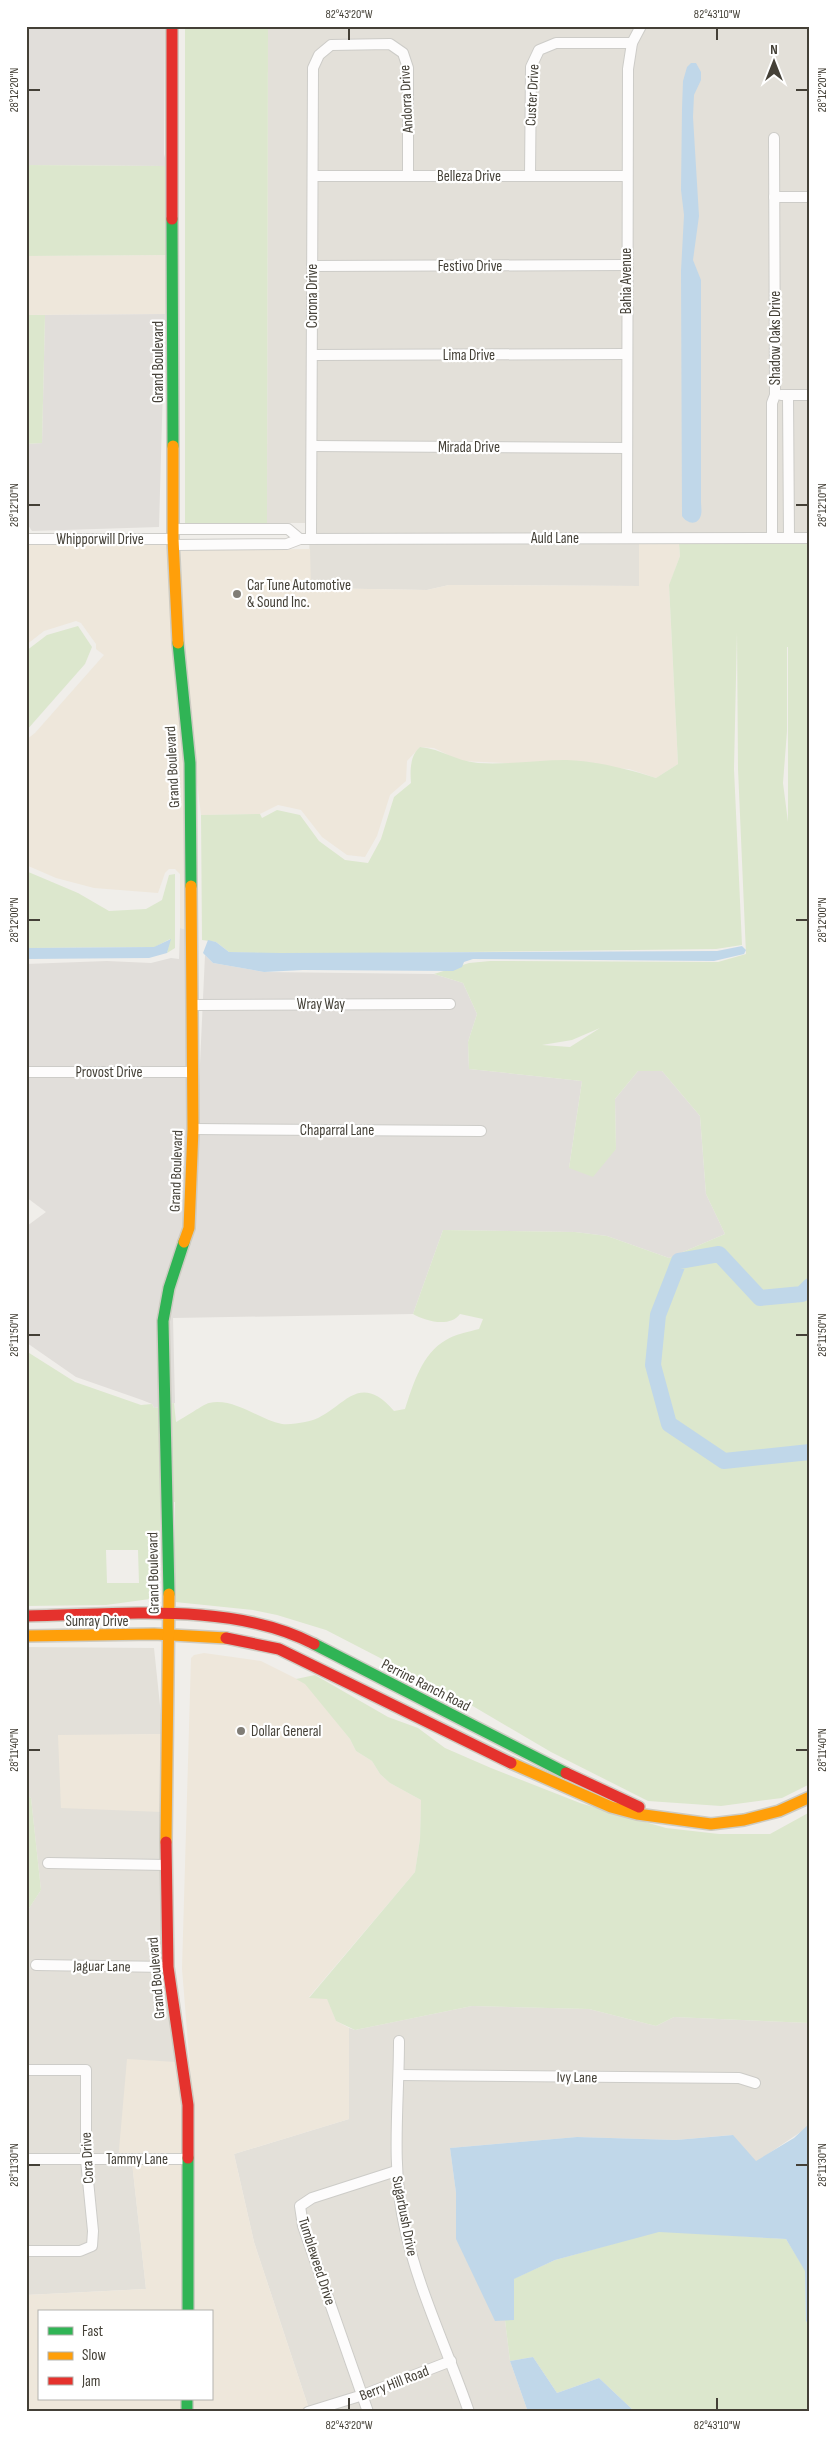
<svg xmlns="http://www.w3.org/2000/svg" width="836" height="2438" viewBox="0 0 836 2438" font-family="'Sofia Sans Condensed',sans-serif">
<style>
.residential{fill:#e3e0d9}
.commercial{fill:#eee7db}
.industrial{fill:#e1deda}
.green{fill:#dce7cd;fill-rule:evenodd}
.water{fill:#c0d7e9}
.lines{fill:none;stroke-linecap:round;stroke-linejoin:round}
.river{stroke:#c0d7e9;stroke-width:16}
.street-casing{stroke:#cdccc8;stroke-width:12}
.fast-casing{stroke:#cdcbc2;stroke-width:14}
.slow-casing{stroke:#cdcbc2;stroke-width:14}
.jam-casing{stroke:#cdcbc2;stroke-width:14}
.street{stroke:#fdfcfc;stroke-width:10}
.fast{stroke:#30b455;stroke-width:11}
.slow{stroke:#ff9f0a;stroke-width:11}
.jam{stroke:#e5322d;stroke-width:11}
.ticks{fill:none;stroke:#444037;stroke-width:2}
.poi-dot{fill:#807d76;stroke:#fff;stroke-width:2}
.labels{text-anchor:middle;stroke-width:4.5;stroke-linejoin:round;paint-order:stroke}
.street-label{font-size:15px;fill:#444037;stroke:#fff}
.poi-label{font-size:15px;fill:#444037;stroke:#fff;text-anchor:start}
.neatline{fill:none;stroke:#444037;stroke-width:2}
.ticks-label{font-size:12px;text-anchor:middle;fill:#444037}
</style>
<rect width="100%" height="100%" fill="#f0eeea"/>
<g class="residential">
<polygon points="268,26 810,26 810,542 639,544 639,586 449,585 427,590 310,588 309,523 267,523"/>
<polygon points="26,1647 154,1648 163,1734 58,1736 162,1812 176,2062 132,2162 146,2289 26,2295 26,1913 41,1890 31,1798 26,1795"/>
<polygon points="472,2006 589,2009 656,2026 674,2017 810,2023 808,2127 756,2162 732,2135 676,2140 577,2137 450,2148 456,2193 495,2320 505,2320 510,2361 528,2412 310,2412 254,2242 234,2154 349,2119 349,2028 355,2030"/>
</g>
<g class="commercial">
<polygon points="168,255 165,314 26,315 26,256"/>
<polygon points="26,537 169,539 185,763 187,930 180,928 180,874 175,869 169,869 165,873 158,893 94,888 56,878 26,865 26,740 35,733 104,655 96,649 96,644 81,623 76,621 44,631 26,645"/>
<polygon points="679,543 680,556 669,586 678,764 656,778 629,769 460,761 434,748 420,747 407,761 406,781 390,795 377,836 365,857 347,855 322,837 301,810 278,805 260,814 201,815 183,665 181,550 310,549 311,588 427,590 449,585 639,586 639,544"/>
<polygon points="204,1653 261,1661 305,1683 350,1739 356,1751 372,1761 380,1774 390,1783 421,1800 420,1839 415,1872 309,1997 327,1998 336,2021 349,2028 349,2119 234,2154 254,2242 310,2412 192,2412 192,2399 211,2399 211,2312 192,2312 193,2105 182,1969 191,1658 194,1655"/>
<polygon points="163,1734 162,1812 61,1808 58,1735"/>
<polygon points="127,2059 176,2062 184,2106 183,2312 39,2312 39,2399 183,2399 183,2412 26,2412 26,2295 146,2289 132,2163 118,2161"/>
</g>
<g class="industrial">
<polygon points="26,26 165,26 164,154 167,166 26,165"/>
<polygon points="165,314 159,527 32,531 26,522 26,444 42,443 45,315"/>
<polygon points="180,928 187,930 187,1208 178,1247 160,1407 154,1408 152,1404 142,1400 76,1377 27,1343 27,1226 46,1212 26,1197 26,964 107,961 151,963 171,958 179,959"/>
<polygon points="205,955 213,963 264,972 434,974 463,983 477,1014 468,1042 469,1069 582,1081 569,1168 616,1149 615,1099 638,1071 662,1071 700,1116 706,1194 725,1234 669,1258 607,1236 575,1232 443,1230 413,1314 173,1318 175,1403 169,1404 168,1322 197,1129"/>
</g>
<g class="green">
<polygon points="185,26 268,26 267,523 185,523"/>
<polygon points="26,165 167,166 168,255 26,256"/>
<polygon points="26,315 45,315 42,443 26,444"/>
<path d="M810 542V1784L782 1798 721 1806 648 1801 551 1752 471 1705 326 1630 277 1615 253 1610 175 1602V1502H171L169 1404 174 1403 176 1422C184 1418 204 1404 209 1403 234 1397 259 1420 282 1424 289 1425 298 1423 305 1422 341 1417 355 1366 394 1411L405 1409C413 1385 422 1353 446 1340 455 1334 468 1332 479 1329L483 1319 460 1314C450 1328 425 1321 413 1314L443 1230 575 1232 607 1236 669 1258 725 1234 706 1194 700 1116 662 1071H638L615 1099 616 1149 593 1177 569 1168 582 1081 469 1069 468 1042 477 1014 463 983 434 974 469 963 490 961 718 962 746 954 738 769 737 632 734 769 742 945 716 949 290 954 229 952 216 942 202 940 201 815 260 814 262 818 277 810 300 815 319 841 345 860 368 863 381 839 394 797 411 783C410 771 410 755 420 747 442 749 455 761 478 763 507 765 537 760 566 760 596 761 628 769 656 778L678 764 669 585 680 556 679 543ZM787 647H788V822L783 783 787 731ZM600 1028 570 1047 542 1045 572 1040Z"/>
<polygon points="78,626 92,647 85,664 26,731 26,651 47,635"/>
<polygon points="26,871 78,893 109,911 146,909 162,900 169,875 175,874 175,948 167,953 170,939 155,947 26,948"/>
<path d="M26 1351 75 1382 141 1405 152 1404 154 1408 160 1407V1549L157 1589 150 1599 106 1605 26 1606ZM106 1550H138L139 1583H107Z"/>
<polygon points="315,1675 388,1717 418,1728 445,1748 491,1768 580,1803 666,1828 719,1834 770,1834 810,1812 810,2023 674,2017 656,2026 589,2009 472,2006 355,2030 336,2021 327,1999 309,1998 415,1872 420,1839 421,1800 390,1783 380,1774 372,1761 356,1751 350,1739 305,1684 296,1679"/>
<polygon points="26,1795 31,1798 41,1890 26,1913"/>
<polygon points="659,2231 786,2239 805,2270 806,2321 810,2327 810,2412 635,2412 599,2378 557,2393 533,2357 510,2361 505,2320 514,2320 513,2279 555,2260"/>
</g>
<g class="water">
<path d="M691 63H696L701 72V80L694 95 693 117 699 216 693 260 701 280V502C701 505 702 511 701 515 698 526 687 524 682 516L681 271 684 215 681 190 682 108 683 81 687 67Z"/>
<polygon points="171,939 167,953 149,958 26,959 26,948 154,947"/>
<polygon points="208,940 216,942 229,952 280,953 717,951 742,946 746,950 744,954 714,961 473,959 464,962 462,967 453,971 303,970 264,972 213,963 203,953"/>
<polygon points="810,2123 810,2327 806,2321 805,2271 786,2239 659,2232 555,2260 514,2279 514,2320 495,2321 456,2239 456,2193 450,2148 577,2137 676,2140 733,2135 756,2161 794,2138"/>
<polygon points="533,2357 557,2393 599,2378 635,2412 528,2412 510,2361"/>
</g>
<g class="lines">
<polyline class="river" points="810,1286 802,1294 760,1298 719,1254 679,1261 658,1315 653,1365 669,1424 724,1461 810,1452"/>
<g class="street-casing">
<g id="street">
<polyline points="313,176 626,176"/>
<polyline points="530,176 531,67 539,50 556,43 632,43"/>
<polyline points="774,197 810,197"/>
<polyline points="312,266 627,265"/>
<polyline points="312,355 626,354"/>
<polyline points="781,395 810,395"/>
<polyline points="788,395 789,538"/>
<polyline points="312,446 627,448"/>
<polyline points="173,529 288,529 300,539"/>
<polyline points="627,538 628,69 632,43 641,26"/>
<polyline points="772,538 772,403 775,395 774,138"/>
<polyline points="26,539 173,539"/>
<polyline points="311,539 313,68 319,55 331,45 390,44 403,53 408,68 408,176"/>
<polyline points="174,545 287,544 300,539 810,538"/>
<polyline points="192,1005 450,1004"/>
<polyline points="26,1072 193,1072"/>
<polyline points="193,1129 481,1131"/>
<polyline points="48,1863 166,1865"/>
<polyline points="36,1965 168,1967"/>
<path d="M399 2041C399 2102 391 2164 404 2224 417 2287 448 2351 469 2412"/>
<polyline points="26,2070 86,2070 86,2160 93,2231 92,2246 80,2251 26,2251"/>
<polyline points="399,2075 739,2078 755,2083"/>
<polyline points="26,2159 188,2159"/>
<polyline points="308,2412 363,2395 451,2361"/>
<polyline points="368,2412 303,2226 300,2206 312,2198 396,2171"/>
</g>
</g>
<g class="fast-casing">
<g id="fast">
<polyline points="172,219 173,446"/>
<polyline points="178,643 190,763 191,886"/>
<polyline points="169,1594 163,1321 169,1288 184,1242"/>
<polyline points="314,1644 566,1773"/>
<polyline points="188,2158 188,2312"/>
<polyline points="187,2399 187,2412"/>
</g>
</g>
<g class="slow-casing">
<g id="slow">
<polyline points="173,446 173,539 178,643"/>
<polyline points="184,1242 189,1228 193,1129 191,886"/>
<polyline points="26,1636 154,1634 226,1638"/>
<polyline points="511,1763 611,1807 637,1814 711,1824 744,1820 779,1811 810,1797"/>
<polyline points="166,1842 169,1594"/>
</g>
</g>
<g class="jam-casing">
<g id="jam">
<polyline points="172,26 172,219"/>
<path d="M26 1616C117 1615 232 1601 314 1644"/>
<polyline points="226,1638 279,1649 511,1763"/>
<polyline points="566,1773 639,1807"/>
<polyline points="166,1842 168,1967 188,2105 188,2158"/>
</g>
</g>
<use href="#street" class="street"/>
<use href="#fast" class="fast"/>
<use href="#slow" class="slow"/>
<use href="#jam" class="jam"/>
</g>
<path class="ticks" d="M349 28V40M717 28V40M28 90H40M796 90H808M28 505H40M796 505H808M28 920H40M796 920H808M28 1335H40M796 1335H808M28 1750H40M796 1750H808M28 2165H40M796 2165H808M349 2398V2410M717 2398V2410"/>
<g class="poi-dot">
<circle cx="237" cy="594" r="5"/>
<circle cx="241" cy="1731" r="5"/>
</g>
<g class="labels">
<g class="street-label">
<text transform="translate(532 95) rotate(-87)" y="5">Custer Drive</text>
<text transform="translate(406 99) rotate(-93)" y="5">Andorra Drive</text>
<text x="469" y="181">Belleza Drive</text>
<text x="470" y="271">Festivo Drive</text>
<text transform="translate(626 281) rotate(-90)" y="5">Bahia Avenue</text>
<text transform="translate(312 296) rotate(-90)" y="5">Corona Drive</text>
<text transform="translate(775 338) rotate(-90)" y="5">Shadow Oaks Drive</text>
<text x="469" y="360">Lima Drive</text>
<text transform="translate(158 362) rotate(-90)" y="5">Grand Boulevard</text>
<text x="469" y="452">Mirada Drive</text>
<text x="555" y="543">Auld Lane</text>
<text x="100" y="544">Whipporwill Drive</text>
<text transform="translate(172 767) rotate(-93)" y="5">Grand Boulevard</text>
<text x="321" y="1009">Wray Way</text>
<text x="109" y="1077">Provost Drive</text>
<text x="337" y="1135">Chaparral Lane</text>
<text transform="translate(176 1171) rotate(-88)" y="5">Grand Boulevard</text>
<text transform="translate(153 1573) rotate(-91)" y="5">Grand Boulevard</text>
<text x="97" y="1626">Sunray Drive</text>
<text transform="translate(426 1685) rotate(27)" y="5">Perrine Ranch Road</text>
<text transform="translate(102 1966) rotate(1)" y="5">Jaguar Lane</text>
<text transform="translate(156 1978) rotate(-95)" y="5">Grand Boulevard</text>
<text transform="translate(577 2077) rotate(1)" y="5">Ivy Lane</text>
<text transform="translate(87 2158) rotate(-93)" y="5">Cora Drive</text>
<text x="137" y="2164">Tammy Lane</text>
<text transform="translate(405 2216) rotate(79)" y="5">Sugarbush Drive</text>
<text transform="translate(317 2261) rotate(72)" y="5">Tumbleweed Drive</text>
<text transform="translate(394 2383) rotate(-21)" y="5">Berry Hill Road</text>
</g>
<g class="poi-label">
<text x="247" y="590">Car Tune Automotive<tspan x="247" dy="17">&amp; Sound Inc.</tspan></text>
<text x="251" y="1736">Dollar General</text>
</g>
</g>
<rect width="836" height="2438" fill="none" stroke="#ffffff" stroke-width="55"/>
<rect x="38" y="2310" width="175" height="90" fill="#ffffff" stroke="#b4b3af"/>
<rect x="48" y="2327" width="25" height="8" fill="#30b455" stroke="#b4b3af"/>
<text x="82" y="2336" font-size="15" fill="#444037">Fast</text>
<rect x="48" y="2352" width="25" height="8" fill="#ff9f0a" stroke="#b4b3af"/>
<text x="82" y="2360" font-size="15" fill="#444037">Slow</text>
<rect x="48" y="2377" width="25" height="8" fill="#e5322d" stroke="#b4b3af"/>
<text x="82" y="2386" font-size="15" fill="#444037">Jam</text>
<g transform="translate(774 62)" stroke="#ffffff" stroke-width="4" paint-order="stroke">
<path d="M0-4L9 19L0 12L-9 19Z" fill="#444037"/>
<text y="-8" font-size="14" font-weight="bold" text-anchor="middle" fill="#444037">N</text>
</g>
<rect x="28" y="28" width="780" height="2382" class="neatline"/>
<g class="ticks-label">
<text x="349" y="18">82°43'20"W</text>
<text x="717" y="18">82°43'10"W</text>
<text transform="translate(14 90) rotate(-90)" y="4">28°12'20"N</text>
<text transform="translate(822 90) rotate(-90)" y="4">28°12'20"N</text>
<text transform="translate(14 505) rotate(-90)" y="4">28°12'10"N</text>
<text transform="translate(822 505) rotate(-90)" y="4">28°12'10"N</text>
<text transform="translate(14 920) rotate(-90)" y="4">28°12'00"N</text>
<text transform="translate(822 920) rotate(-90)" y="4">28°12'00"N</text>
<text transform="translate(14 1335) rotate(-90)" y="4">28°11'50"N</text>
<text transform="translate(822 1335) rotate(-90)" y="4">28°11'50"N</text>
<text transform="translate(14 1750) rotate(-90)" y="4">28°11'40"N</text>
<text transform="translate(822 1750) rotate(-90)" y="4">28°11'40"N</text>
<text transform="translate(14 2165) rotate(-90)" y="4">28°11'30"N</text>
<text transform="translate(822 2165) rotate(-90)" y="4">28°11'30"N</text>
<text x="349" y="2429">82°43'20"W</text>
<text x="717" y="2429">82°43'10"W</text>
</g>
</svg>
